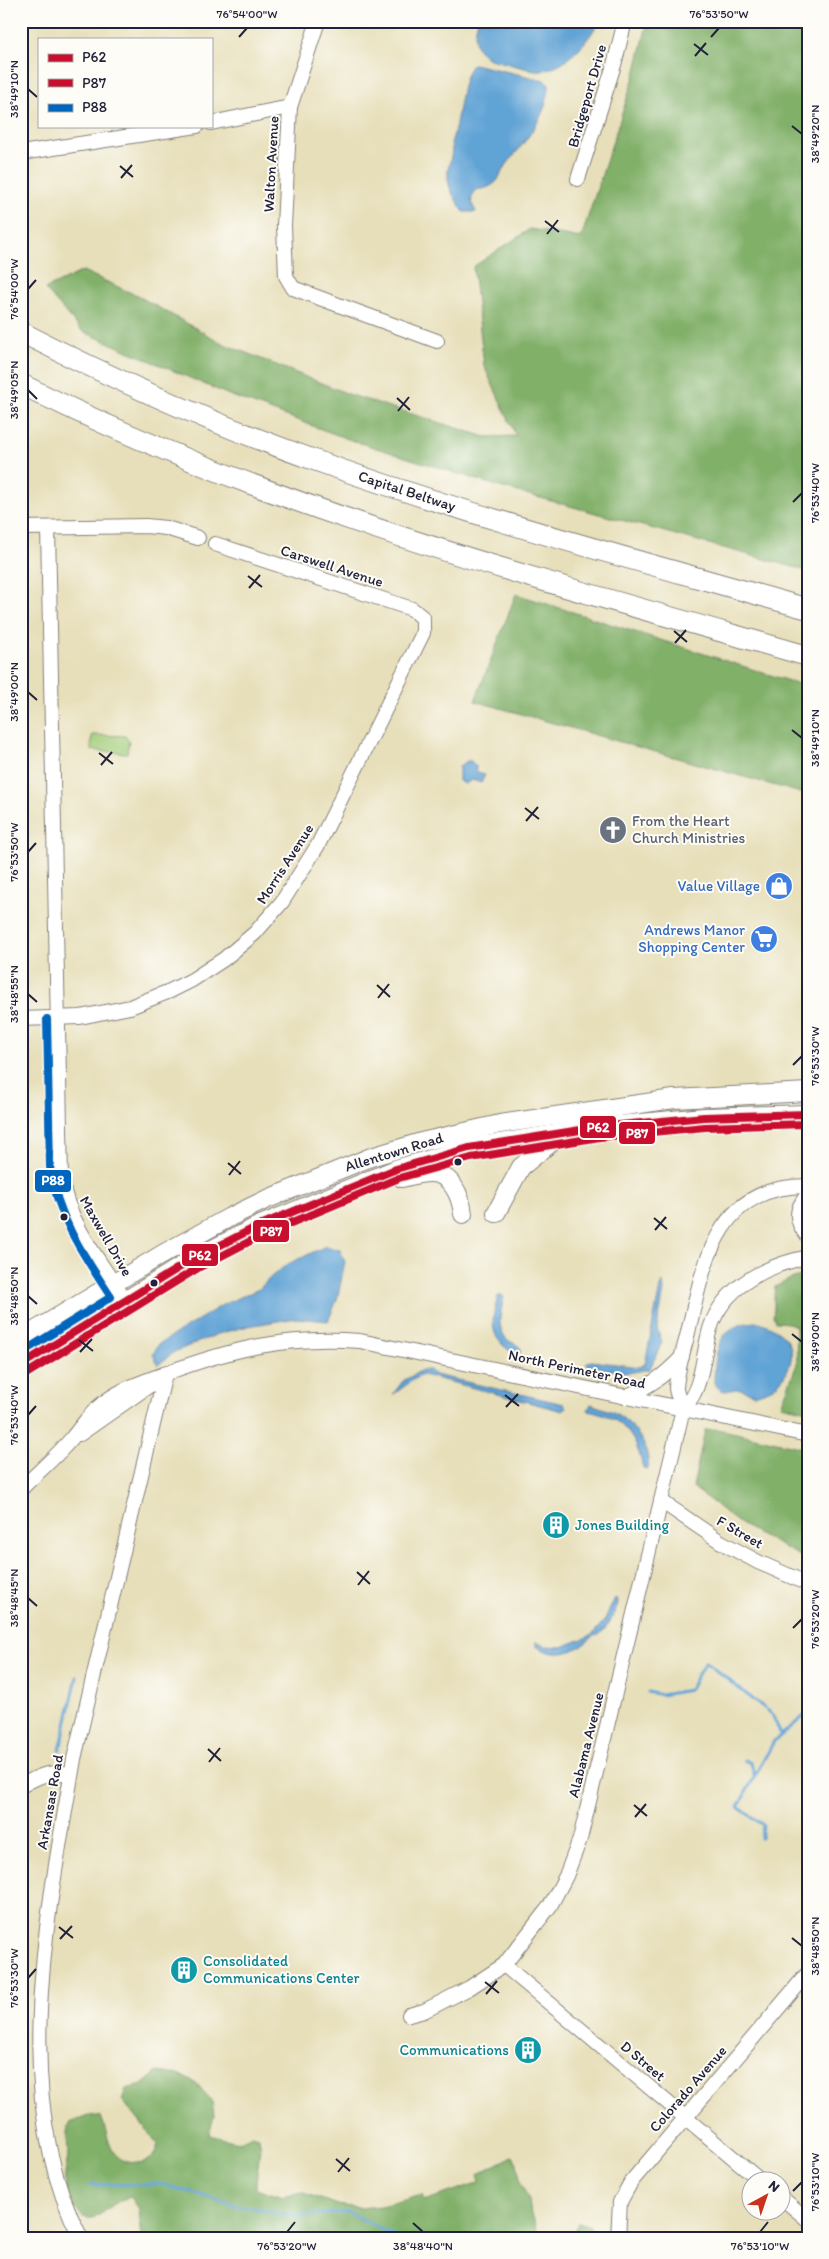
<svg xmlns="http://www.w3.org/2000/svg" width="829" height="2259" viewBox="0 0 829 2259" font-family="Itim,sans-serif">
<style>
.green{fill:#a2cd79;stroke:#62785a}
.forest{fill:#81b069;stroke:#526952}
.water{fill:#61a3d5;stroke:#426288}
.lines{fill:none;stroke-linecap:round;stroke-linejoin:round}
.stream{stroke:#61a3d5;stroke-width:3}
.minor-casing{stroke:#84807a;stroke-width:16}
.major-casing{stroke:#84807a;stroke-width:20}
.highway-casing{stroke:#84807a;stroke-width:22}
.minor{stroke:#fff;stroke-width:14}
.major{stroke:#fff;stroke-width:18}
.highway{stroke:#fff;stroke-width:20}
.bus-1-casing{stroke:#fdfcf7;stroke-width:11}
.bus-2-casing{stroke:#fdfcf7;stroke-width:11}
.bus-3-casing{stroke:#fdfcf7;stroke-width:11}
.bus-1{stroke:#c8102e;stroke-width:8}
.bus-2{stroke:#c8102e;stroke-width:8}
.bus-3{stroke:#0065bd;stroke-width:8}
.ticks{fill:none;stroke:#22223b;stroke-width:2}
.bus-dot{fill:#22223b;stroke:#fdfcf7;stroke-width:2}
.labels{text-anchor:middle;stroke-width:4;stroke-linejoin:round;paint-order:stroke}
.street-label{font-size:15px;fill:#22223b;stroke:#fdfcf7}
.worship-label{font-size:15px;fill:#5b616d;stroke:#fdfcf7;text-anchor:start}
.shop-label{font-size:15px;fill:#366cbe;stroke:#fdfcf7;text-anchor:end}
.culture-label{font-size:15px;fill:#0d838f;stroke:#fdfcf7;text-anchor:start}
.line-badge{stroke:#fdfcf7;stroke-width:2}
.badge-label{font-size:14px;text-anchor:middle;font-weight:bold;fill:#fff}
.neatline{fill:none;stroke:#22223b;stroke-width:2}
.ticks-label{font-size:12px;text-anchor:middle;fill:#22223b}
</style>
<rect width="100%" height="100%" fill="#fdfcf7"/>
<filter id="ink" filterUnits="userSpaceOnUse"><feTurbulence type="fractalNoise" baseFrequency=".02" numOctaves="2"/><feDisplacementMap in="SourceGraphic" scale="10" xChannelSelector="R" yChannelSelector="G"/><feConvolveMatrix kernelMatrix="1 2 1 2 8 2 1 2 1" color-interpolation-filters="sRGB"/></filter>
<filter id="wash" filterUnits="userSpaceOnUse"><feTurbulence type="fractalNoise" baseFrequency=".0096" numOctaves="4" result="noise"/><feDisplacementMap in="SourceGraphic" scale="20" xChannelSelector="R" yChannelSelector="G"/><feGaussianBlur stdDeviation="1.12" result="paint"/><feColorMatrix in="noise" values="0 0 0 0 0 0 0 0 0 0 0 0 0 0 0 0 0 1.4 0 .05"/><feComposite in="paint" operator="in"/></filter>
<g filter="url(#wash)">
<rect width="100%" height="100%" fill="#e7dfba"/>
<polygon class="green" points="92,735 125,736 129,741 127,753 91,750"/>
<g class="forest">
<polygon points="648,21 808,21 808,571 500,487 348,439 229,395 82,331 45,289 83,271 138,296 224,344 351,395 486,437 516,436 484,366 473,267 530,229 581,238 635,74"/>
<polygon points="516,594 808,687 808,795 475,701"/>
<path d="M808 1274V1411L781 1405 797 1364 796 1326 789 1323 777 1322 773 1316C775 1306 773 1297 775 1287L790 1279Z"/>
<polygon points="718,1429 808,1449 808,1560 740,1524 693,1487 705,1430"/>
<path d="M157 2072 180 2075 200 2086 212 2102 214 2115 209 2135 238 2142 252 2135 259 2137C262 2151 256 2171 256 2188L283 2197 301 2192 337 2205 359 2208 382 2206 422 2195 424 2201 480 2182 478 2174 513 2156 517 2163 521 2184 529 2200 531 2215 540 2238H142L139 2209 131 2197C113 2199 100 2221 87 2218 74 2216 66 2191 65 2180 64 2171 68 2162 68 2153 68 2141 65 2136 69 2123L89 2115 101 2117C106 2128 107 2140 113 2151 121 2164 143 2168 154 2155 156 2152 157 2147 158 2144L122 2100 126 2089 142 2085Z"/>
<polygon points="578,2222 591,2226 596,2238 574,2238"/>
</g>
<g class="water">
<path d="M478 21H599C589 41 566 67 542 70 533 72 500 61 489 59 474 49 472 37 478 21Z"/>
<path d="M473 64 544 80 549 85C548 117 523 143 505 167 501 172 499 180 495 183 490 187 483 190 477 189 469 198 471 202 476 212H464C456 200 446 187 448 171 449 162 454 152 451 143 459 123 460 76 473 64Z"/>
<polygon points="467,761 471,761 476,766 476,771 485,775 481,783 472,780 465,784 459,781 459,767"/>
<polygon points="326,1246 340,1250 345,1262 337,1300 328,1321 296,1318 248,1326 218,1334 174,1352 158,1365 153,1354 159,1344 224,1304 259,1289 272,1276 288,1264"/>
<polygon points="663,1282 664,1291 657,1328 662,1342 650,1369 628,1373 588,1366 586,1364 591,1361 640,1367 645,1364 660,1287"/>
<path d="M501 1295 504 1297C501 1311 495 1329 508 1340 512 1343 518 1344 521 1349L520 1353C514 1354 510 1351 505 1347 488 1333 493 1315 498 1296Z"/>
<path d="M760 1322C783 1331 799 1344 788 1369 784 1376 780 1384 773 1388 768 1391 760 1393 754 1395 750 1393 743 1389 739 1389 726 1389 724 1396 714 1383 715 1347 719 1322 760 1322Z"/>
<path d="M422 1370H430L435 1375 564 1404 566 1407 563 1411 423 1375C412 1378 398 1393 393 1394L403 1381Z"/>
<path d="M591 1404C598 1407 606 1409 613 1412 633 1422 651 1447 648 1469L643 1468C636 1435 622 1417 588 1410Z"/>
<path d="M615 1598 618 1600V1603C615 1613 610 1623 603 1631 600 1635 596 1635 593 1637 576 1652 557 1660 536 1646V1642L545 1646 562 1647 592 1635 604 1621Z"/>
</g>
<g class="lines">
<g class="stream">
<polyline points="648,1692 661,1695 689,1690 705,1662 772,1714 781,1735"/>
<polyline points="60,1750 77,1677"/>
<polyline points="744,1760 751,1763 754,1774"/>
<polyline points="761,1838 763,1825 738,1807 774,1741 808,1713"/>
<polyline points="21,2185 23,2185"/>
<polyline points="90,2185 160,2184 236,2205 294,2216 347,2212 399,2238"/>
</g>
</g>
</g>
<g filter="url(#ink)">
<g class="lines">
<g class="minor-casing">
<g id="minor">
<polyline points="318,21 290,107 284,226 286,276 293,288 314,296 437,341"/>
<polyline points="211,123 290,107"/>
<polyline points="21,153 197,126"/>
<polyline points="578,179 614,65 625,21"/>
<polyline points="21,528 146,526 166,528 198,538"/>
<path d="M48 528 61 1178C68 1223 101 1263 125 1300"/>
<polyline points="21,1019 80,1017 130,1007 170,991 192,980 224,959 255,933 282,902 318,845 423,633 423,618 412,609 215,544"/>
<path d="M808 1194C794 1210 795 1221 808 1237"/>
<path d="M625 1397C650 1386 664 1376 682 1357"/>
<path d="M683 1409C681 1403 676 1394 676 1388 677 1368 685 1347 689 1328 705 1258 719 1185 808 1186"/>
<polyline points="80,1434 150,1385"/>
<path d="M21 1489C38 1472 57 1456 72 1438 82 1426 90 1413 102 1404 120 1389 143 1382 164 1374 230 1349 289 1335 360 1341L808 1435"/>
<polyline points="661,1501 721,1542 758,1562 808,1584"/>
<path d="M21 1786C40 1775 49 1771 71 1774"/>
<polyline points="504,1965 762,2182"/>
<path d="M409 2015 424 2011 469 1988 504 1965 550 1906 566 1876 580 1839 683 1409C687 1404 691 1399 694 1393 703 1376 704 1349 710 1329 723 1286 767 1265 808 1257"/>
<polyline points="782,2198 808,2220"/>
<path d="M81 2238C7 2100 49 1906 74 1759L165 1374"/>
<polyline points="618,2238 620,2202 631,2182 808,1973"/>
</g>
</g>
<g class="major-casing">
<g id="major">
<path d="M402 1178C411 1176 420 1173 429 1173 451 1172 461 1196 463 1214"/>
<polyline points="496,1213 521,1167 559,1136"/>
<polyline points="21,1339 161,1255 230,1217 265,1200 371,1157 421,1142 500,1124 674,1099 808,1092"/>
<polyline points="21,1365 193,1259 258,1226 396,1169 469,1148 599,1127 704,1117 808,1114"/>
</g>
</g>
<g class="highway-casing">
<g id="highway">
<path d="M21 332C117 381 216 425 317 461 478 519 644 562 808 609"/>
<path d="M21 384C271 510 540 580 808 656"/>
</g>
</g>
<use href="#minor" class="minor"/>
<use href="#major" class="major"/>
<use href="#highway" class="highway"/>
<g class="bus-1-casing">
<polyline id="bus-1" points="21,1365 193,1259 258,1226 396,1169 469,1148 599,1127 704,1117 808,1114"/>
</g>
<g class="bus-2-casing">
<polyline id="bus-2" points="26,1374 198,1268 262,1235 399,1178 471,1158 600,1137 705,1127 808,1124"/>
</g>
<g class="bus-3-casing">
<path id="bus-3" d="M21 1353 111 1297C84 1256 57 1217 50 1167L47 1019"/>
</g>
<use href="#bus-1" class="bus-1"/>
<use href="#bus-2" class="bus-2"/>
<use href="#bus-3" class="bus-3"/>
</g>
</g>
<path class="ticks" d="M239 37 247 28M711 37 719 28M694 44 708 55M695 56 706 43M28 89 37 97M792 126 802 134M120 166 133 177M121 178 132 165M545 221 559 232M547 234 558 220M28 289 36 280M28 390 37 399M397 398 410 410M398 411 409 397M793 502 802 493M248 576 262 587M249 588 260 575M674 631 687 642M675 643 686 630M28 692 37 700M792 730 802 738M99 753 113 764M101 765 112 752M525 808 539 819M526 821 538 807M28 852 36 843M377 985 390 997M28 994 37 1002M378 998 389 984M793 1065 802 1056M228 1163 241 1174M229 1175 240 1161M654 1218 667 1229M655 1230 666 1217M28 1296 37 1304M792 1334 802 1342M79 1340 93 1351M80 1352 92 1339M505 1395 519 1406M506 1407 518 1394M28 1415 36 1406M357 1572 370 1584M358 1585 369 1571M28 1598 37 1606M793 1628 802 1619M208 1749 221 1761M209 1762 220 1748M634 1805 647 1816M635 1817 646 1804M59 1927 73 1938M792 1938 802 1946M60 1939 72 1926M28 1978 36 1969M485 1982 499 1993M486 1994 497 1981M336 2159 350 2171M338 2172 349 2158M793 2191 802 2182M413 2223 423 2232M287 2232 295 2222M760 2232 768 2222"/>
<defs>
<g id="church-disc" transform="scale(1.4375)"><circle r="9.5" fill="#6b7280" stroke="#fdfcf7"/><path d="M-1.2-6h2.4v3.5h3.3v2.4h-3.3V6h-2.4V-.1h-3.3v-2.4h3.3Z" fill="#fff"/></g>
<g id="shop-disc" transform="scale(1.4375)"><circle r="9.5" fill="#3f7fe0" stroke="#fdfcf7"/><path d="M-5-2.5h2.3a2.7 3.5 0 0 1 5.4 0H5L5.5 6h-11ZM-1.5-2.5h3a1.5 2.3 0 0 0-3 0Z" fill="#fff"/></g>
<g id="supermarket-disc" transform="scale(1.4375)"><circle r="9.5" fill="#3f7fe0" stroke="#fdfcf7"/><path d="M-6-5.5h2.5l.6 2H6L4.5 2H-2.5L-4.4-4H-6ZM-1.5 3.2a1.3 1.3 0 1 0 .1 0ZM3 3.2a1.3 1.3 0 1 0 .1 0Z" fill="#fff"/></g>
<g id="building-disc" transform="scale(1.4375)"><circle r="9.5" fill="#0f9aa8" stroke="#fdfcf7"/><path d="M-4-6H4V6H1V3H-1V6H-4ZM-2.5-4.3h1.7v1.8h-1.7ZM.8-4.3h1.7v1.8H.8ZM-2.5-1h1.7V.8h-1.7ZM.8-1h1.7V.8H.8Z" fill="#fff"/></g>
</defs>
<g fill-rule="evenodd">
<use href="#church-disc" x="613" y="830"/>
<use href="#shop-disc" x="779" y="886"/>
<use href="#supermarket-disc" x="764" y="939"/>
<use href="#building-disc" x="556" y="1525"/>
<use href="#building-disc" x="184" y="1970"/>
<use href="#building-disc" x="528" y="2050"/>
</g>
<g class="bus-dot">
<circle cx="458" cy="1162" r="4.5"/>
<circle cx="64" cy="1217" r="4.5"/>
<circle cx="154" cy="1283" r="4.5"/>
</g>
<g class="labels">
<g class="street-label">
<text transform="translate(587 96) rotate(-74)" y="5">Bridgeport Drive</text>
<text transform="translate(271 164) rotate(-87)" y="5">Walton Avenue</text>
<text transform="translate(407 491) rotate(18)" y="5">Capital Beltway</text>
<text transform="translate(332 566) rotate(18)" y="5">Carswell Avenue</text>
<text transform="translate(285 864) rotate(-57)" y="5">Morris Avenue</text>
<text transform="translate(394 1152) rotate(-17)" y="5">Allentown Road</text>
<text transform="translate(106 1236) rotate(60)" y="5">Maxwell Drive</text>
<text transform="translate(577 1369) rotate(12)" y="5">North Perimeter Road</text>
<text transform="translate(740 1532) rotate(30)" y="5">F Street</text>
<text transform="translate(586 1745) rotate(-76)" y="5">Alabama Avenue</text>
<text transform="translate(50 1802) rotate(-80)" y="5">Arkansas Road</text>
<text transform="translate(643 2061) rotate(40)" y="5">D Street</text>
<text transform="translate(688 2089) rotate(-49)" y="5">Colorado Avenue</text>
</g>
<g class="worship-label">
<text x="632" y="826">From the Heart<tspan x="632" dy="17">Church Ministries</tspan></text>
</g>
<g class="shop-label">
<text x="760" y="891">Value Village</text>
<text x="745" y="935">Andrews Manor<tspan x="745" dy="17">Shopping Center</tspan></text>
</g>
<g class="culture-label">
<text x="575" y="1530">Jones Building</text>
<text x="203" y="1966">Consolidated<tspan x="203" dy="17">Communications Center</tspan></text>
<text x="509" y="2055" text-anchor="end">Communications</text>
</g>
</g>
<g class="line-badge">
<rect x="579" y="1115" width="38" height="24" rx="5" fill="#c8102e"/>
<rect x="618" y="1121" width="38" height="24" rx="5" fill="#c8102e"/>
<rect x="34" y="1169" width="38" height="24" rx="5" fill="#0065bd"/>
<rect x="252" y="1219" width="38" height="24" rx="5" fill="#c8102e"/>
<rect x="181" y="1243" width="38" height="24" rx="5" fill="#c8102e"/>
</g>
<g class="badge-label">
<text x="598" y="1132">P62</text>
<text x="637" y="1138">P87</text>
<text x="53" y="1185">P88</text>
<text x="271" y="1236">P87</text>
<text x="200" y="1260">P62</text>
</g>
<rect width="829" height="2259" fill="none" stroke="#fdfcf7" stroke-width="55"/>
<rect x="38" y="38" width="175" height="90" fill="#fdfcf7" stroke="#a5a5ac"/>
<rect x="48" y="54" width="25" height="8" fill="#c8102e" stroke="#a5a5ac"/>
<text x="82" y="62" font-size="15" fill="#22223b">P62</text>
<rect x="48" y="79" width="25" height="8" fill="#c8102e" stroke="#a5a5ac"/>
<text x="82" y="88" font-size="15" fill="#22223b">P87</text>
<rect x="48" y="104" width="25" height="8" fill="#0065bd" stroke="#a5a5ac"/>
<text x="82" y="112" font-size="15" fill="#22223b">P88</text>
<g transform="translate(766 2196) rotate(40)"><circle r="24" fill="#fdfcf7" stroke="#a5a5ac"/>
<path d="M0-4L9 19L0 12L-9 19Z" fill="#c8321e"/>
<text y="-8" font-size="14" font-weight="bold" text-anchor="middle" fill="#22223b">N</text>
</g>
<rect x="28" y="28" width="774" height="2204" class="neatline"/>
<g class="ticks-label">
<text x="247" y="18">76°54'00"W</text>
<text x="719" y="18">76°53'50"W</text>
<text transform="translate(14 89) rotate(-90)" y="4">38°49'10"N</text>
<text transform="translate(815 134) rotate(-90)" y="4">38°49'20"N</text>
<text transform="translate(14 289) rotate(-90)" y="4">76°54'00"W</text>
<text transform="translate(14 390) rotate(-90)" y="4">38°49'05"N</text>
<text transform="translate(815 493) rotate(-90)" y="4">76°53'40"W</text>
<text transform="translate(14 692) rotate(-90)" y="4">38°49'00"N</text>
<text transform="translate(815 738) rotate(-90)" y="4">38°49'10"N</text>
<text transform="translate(14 852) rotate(-90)" y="4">76°53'50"W</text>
<text transform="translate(14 994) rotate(-90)" y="4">38°48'55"N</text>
<text transform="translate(815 1056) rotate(-90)" y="4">76°53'30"W</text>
<text transform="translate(14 1296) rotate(-90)" y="4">38°48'50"N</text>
<text transform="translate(815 1342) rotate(-90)" y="4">38°49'00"N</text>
<text transform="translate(14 1415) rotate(-90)" y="4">76°53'40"W</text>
<text transform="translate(14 1598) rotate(-90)" y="4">38°48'45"N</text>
<text transform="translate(815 1619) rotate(-90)" y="4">76°53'20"W</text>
<text transform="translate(815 1946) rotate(-90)" y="4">38°48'50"N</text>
<text transform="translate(14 1978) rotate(-90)" y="4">76°53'30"W</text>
<text transform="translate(815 2182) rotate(-90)" y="4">76°53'10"W</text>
<text x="287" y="2250">76°53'20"W</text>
<text x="423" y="2250">38°48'40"N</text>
<text x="760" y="2250">76°53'10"W</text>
</g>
</svg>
